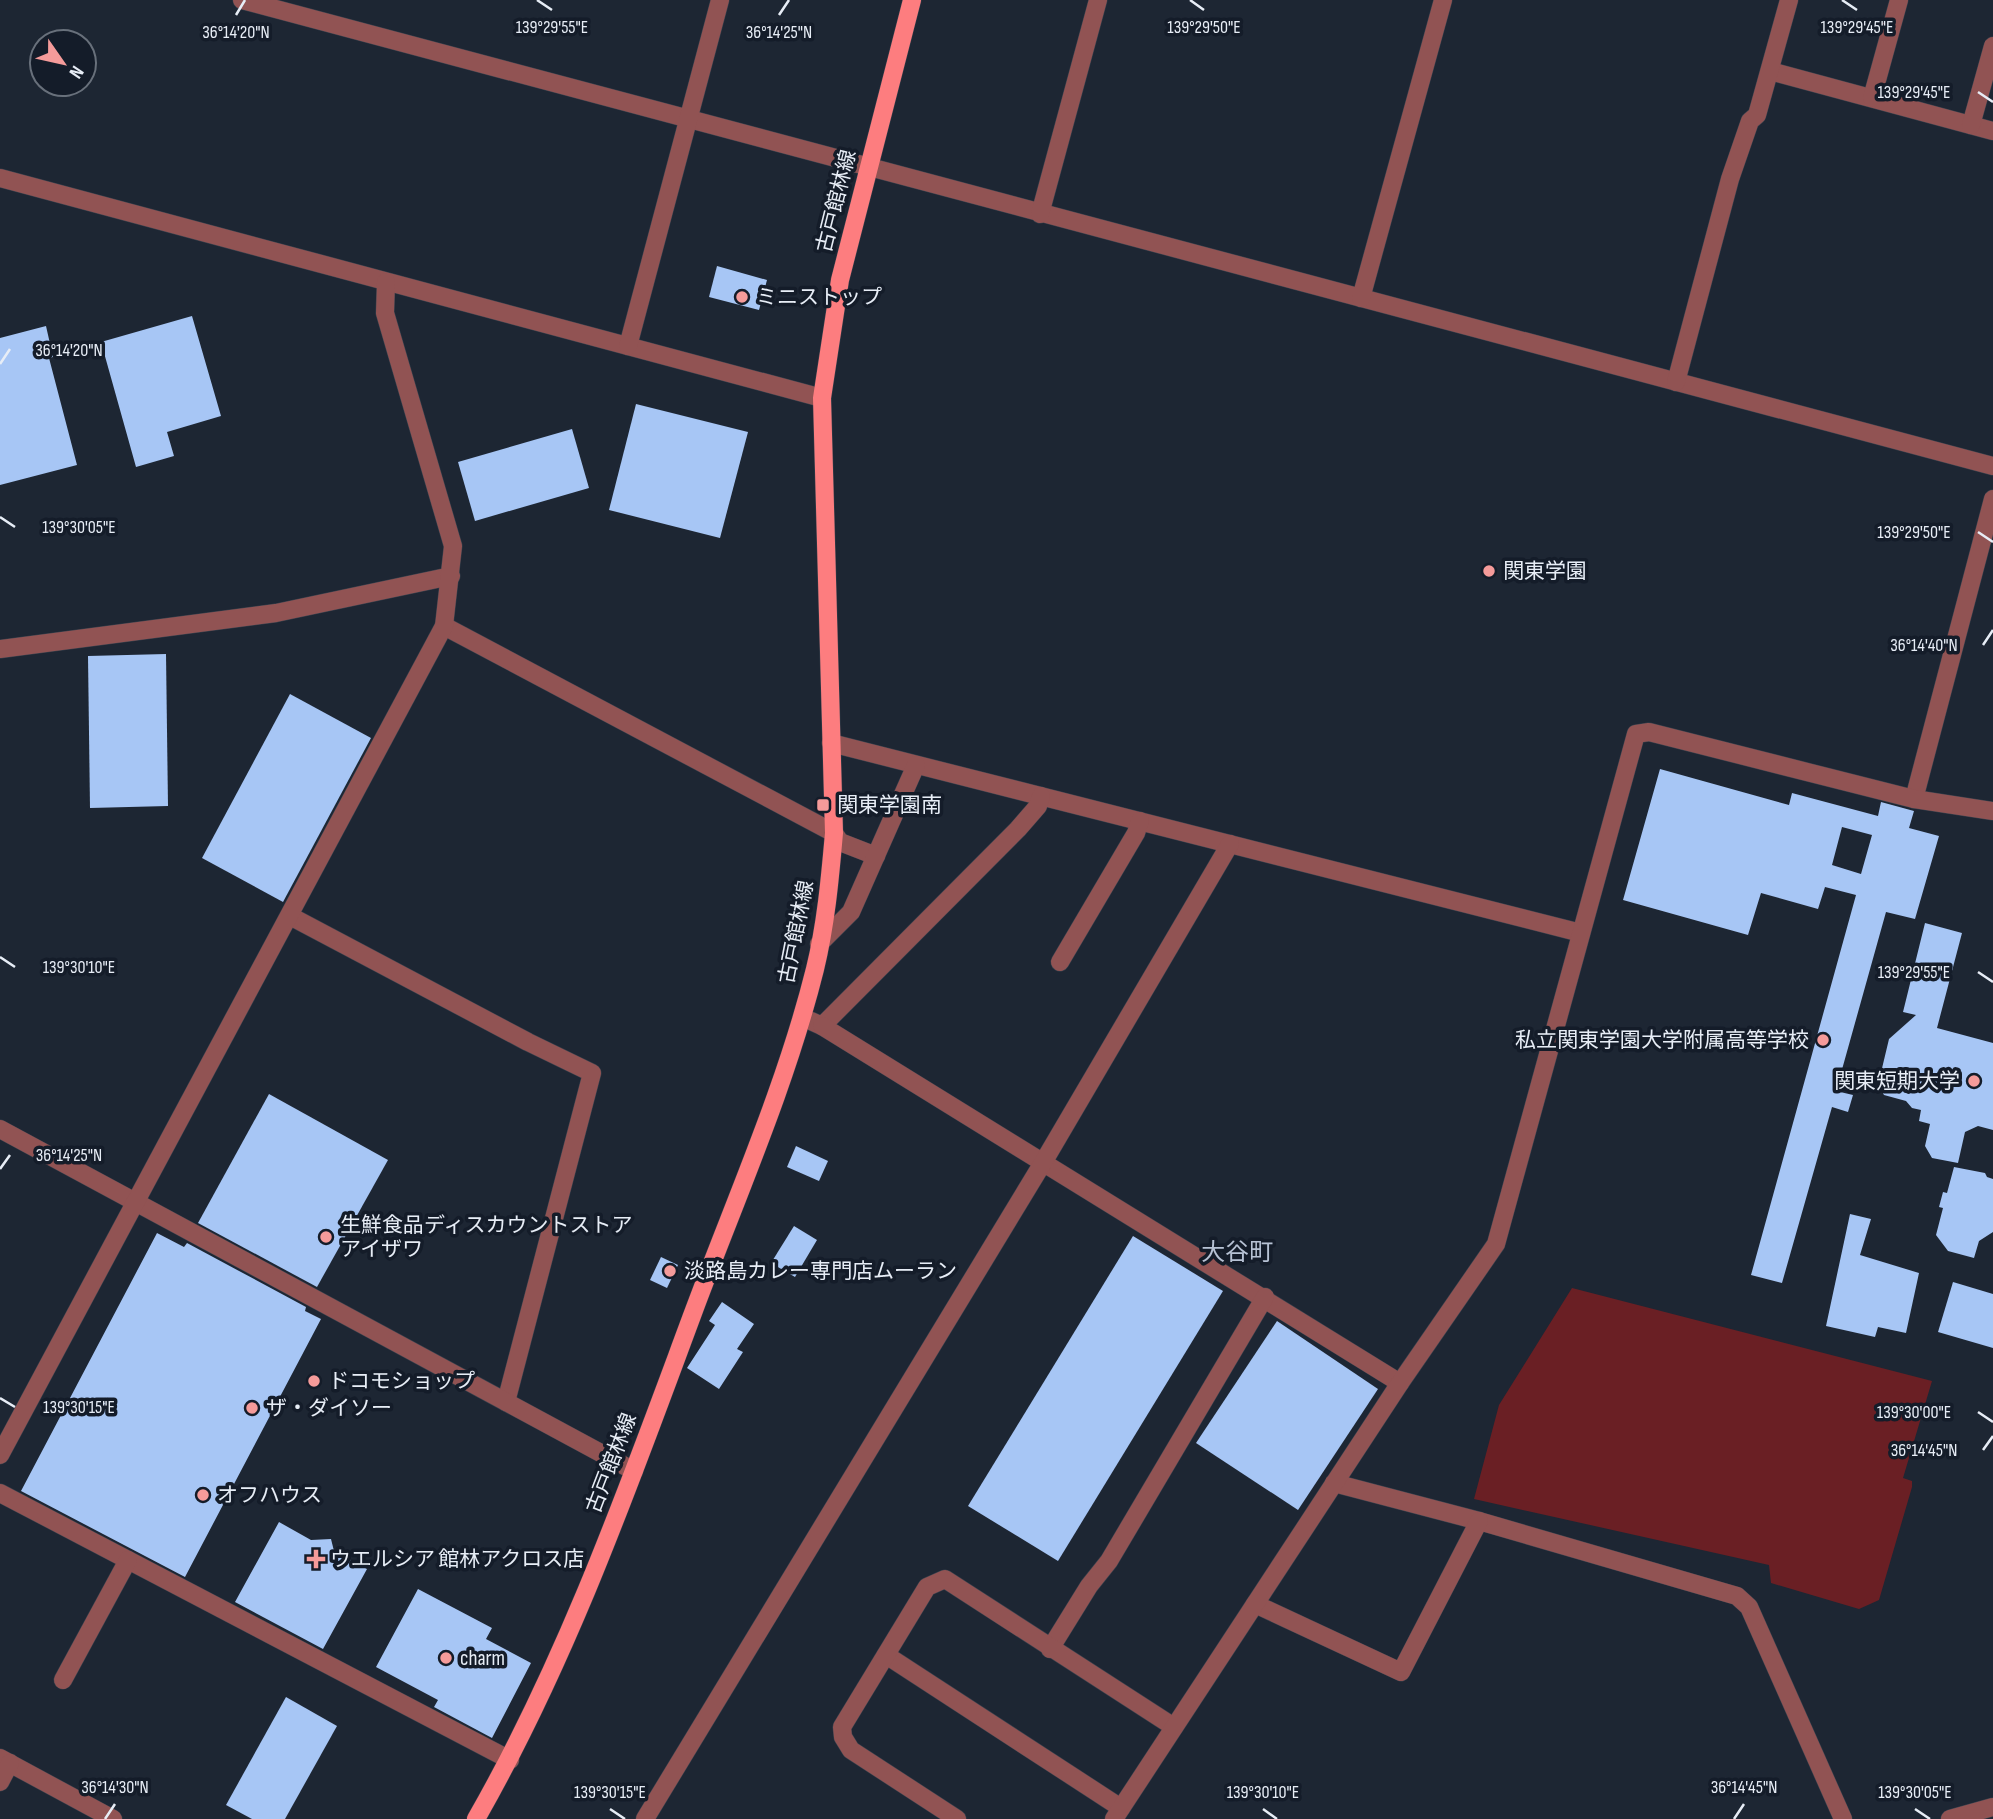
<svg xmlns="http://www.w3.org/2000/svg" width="1993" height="1819" viewBox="0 0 1993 1819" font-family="'Sofia Sans Condensed','Noto Sans JP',sans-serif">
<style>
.grass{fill:#6a1f24}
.building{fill:#a7c6f5;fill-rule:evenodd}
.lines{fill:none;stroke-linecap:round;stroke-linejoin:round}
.minor-casing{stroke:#39424e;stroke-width:19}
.major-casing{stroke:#39424e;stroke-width:19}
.minor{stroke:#915353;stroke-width:18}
.major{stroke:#fd7d7f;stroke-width:18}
.ticks{fill:none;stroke:#e7edf6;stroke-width:2.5}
.poi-dot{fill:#f59b9a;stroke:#141c29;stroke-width:2.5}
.labels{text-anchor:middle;stroke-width:7;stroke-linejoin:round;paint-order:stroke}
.street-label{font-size:21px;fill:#e7edf6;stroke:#141c29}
.poi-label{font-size:21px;fill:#e7edf6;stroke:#141c29;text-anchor:start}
.quarter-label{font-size:24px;fill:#b7c2d4;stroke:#141c29}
.ticks-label{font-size:18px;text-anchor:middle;fill:#e7edf6;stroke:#141c29;stroke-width:7;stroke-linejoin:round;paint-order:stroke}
</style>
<rect width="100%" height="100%" fill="#1d2633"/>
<polygon class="grass" points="1572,1288 1932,1381 1903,1478 1912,1481 1912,1487 1879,1600 1859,1609 1771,1583 1769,1565 1474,1499 1499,1405"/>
<g class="building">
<polygon points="717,266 767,280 759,310 709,297"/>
<polygon points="192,316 221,416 167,432 174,456 136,467 101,342"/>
<polygon points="46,326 53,357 49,358 77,465 0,485 0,338"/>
<polygon points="636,404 748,432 720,538 609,510"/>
<polygon points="572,429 589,488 475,521 458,462"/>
<polygon points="166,654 168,806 90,808 88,656"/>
<polygon points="290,694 371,738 283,902 202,858"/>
<path d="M1660 769 1789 805 1792 793 1878 816 1881 802 1914 811 1909 828 1939 836 1915 919 1886 912 1836 1091 1853 1095 1848 1112 1832 1107 1782 1283 1751 1275 1856 895 1825 887 1818 909 1761 893 1748 935 1623 900ZM1842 827 1872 835 1861 874 1832 865Z"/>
<polygon points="1925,923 1962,933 1937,1028 1993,1043 1993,1130 1978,1126 1965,1132 1958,1163 1932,1158 1925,1146 1930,1124 1919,1121 1921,1110 1912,1108 1906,1101 1884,1095 1878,1085 1889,1039 1916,1015 1903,1012"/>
<polygon points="269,1094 388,1160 317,1287 198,1223"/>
<polygon points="796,1146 828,1161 819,1181 787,1167"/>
<polygon points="1954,1167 1985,1173 1987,1177 1993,1179 1993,1232 1979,1241 1974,1258 1948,1251 1936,1235 1943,1208 1939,1207 1943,1192 1947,1193"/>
<polygon points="1850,1214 1871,1219 1860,1255 1919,1273 1906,1333 1878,1327 1875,1337 1826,1326"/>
<polygon points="794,1226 817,1240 795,1277 771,1263"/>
<polygon points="157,1233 184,1247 187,1243 306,1307 305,1311 321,1319 185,1577 21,1491"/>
<polygon points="1133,1236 1223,1291 1058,1561 968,1506"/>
<polygon points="661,1257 678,1265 667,1288 650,1280"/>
<polygon points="1953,1282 1993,1294 1993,1348 1938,1332"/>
<polygon points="722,1302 754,1324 737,1349 743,1352 719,1389 687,1368 715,1325 709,1321"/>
<polygon points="1277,1321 1378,1389 1298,1510 1196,1443"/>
<polygon points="279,1522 311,1540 331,1539 334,1551 367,1569 323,1649 235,1602"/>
<polygon points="418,1589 492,1628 486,1639 531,1663 492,1738 434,1707 438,1700 376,1667"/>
<polygon points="286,1697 337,1726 285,1819 252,1819 226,1805"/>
</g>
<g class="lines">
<g class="minor-casing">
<g id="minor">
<polyline points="242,0 1993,466"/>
<polyline points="1770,71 1993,131"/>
<polyline points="1872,98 1899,0"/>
<polyline points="1971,125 1993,46"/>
<polyline points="0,178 822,398"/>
<polyline points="1040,214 1098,0"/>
<polyline points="1361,298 1443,0"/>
<polyline points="628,346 720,0"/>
<polyline points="1676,382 1730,179 1750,121 1757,115 1789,0"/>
<polyline points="444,626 834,833 840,842 876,856"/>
<polyline points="0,649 276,613 451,576"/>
<polyline points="831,743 1581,933"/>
<polyline points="1914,799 1993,499"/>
<polyline points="290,916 528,1042 592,1073 506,1402"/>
<polyline points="819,944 851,912 916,765"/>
<polyline points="1060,962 1136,833 1140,821"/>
<polyline points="811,1021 822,1026 1018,829 1038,806 1041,796"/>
<polyline points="822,1026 1400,1383"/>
<polyline points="0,1129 634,1471"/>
<polyline points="0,1455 444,626 453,546 385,313 386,282"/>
<polyline points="1334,1483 1479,1521 1737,1596 1749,1607 1843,1819"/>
<polyline points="0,1493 510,1760"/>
<polyline points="1255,1604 1401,1672 1479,1521"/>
<polyline points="1050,1649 1089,1586 1109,1561 1265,1297"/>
<polyline points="886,1655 1121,1808"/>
<polyline points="63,1680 128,1560"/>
<polyline points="0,1758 113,1819"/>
<polyline points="0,1782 10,1763"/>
<polyline points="645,1819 1044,1161 1230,844"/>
<polyline points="957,1819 851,1750 843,1737 842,1727 927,1587 945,1579 1174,1727"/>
<polyline points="1114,1819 1400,1383 1496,1244 1636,734 1649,732 1914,799 1993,811"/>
<polyline points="1950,1819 1993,1807"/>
</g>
</g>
<g class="major-casing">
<path id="major" d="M476 1819C567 1660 629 1485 693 1313 735 1200 786 1086 815 969 826 924 830 878 834 833L822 398 840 280 912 0"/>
</g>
<use href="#minor" class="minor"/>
<use href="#major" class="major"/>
</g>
<path class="ticks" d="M537 0 552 10M1190 0 1204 10M1842 0 1857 10M236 15 245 0M779 15 789 0M1978 92 1993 102M0 364 10 349M0 517 15 527M1978 532 1993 542M1983 645 1993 630M0 957 15 967M1978 972 1993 982M0 1169 10 1155M0 1398 15 1407M1978 1412 1993 1422M1983 1450 1993 1436M610 1809 625 1819M1263 1809 1277 1819M1915 1809 1930 1819M105 1819 115 1804M1734 1819 1744 1804"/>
<g class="poi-dot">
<circle cx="742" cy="297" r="7"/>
<circle cx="1489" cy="571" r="7"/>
<rect x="816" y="798" width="14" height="14" rx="3.5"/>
<circle cx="1823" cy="1040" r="7"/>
<circle cx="1974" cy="1081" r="7"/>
<circle cx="326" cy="1237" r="7"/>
<circle cx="670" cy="1271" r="7"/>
<circle cx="314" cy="1381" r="7"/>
<circle cx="252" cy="1408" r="7"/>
<circle cx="203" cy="1495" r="7"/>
<path d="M312.5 1548.5h7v7h7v7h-7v7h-7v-7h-7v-7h7z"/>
<circle cx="446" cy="1658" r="7"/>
</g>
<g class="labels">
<g class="street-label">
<text transform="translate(836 201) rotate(-76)" y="7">古戸館林線</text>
<text transform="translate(796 932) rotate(-79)" y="7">古戸館林線</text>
<text transform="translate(611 1463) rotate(-69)" y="7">古戸館林線</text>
</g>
<g class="poi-label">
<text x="756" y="304">ミニストップ</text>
<text x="1503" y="578">関東学園</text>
<text x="837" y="812">関東学園南</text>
<text x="1809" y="1047" text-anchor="end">私立関東学園大学附属高等学校</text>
<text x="1960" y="1088" text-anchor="end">関東短期大学</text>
<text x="340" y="1232">生鮮食品ディスカウントストア<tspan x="340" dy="24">アイザワ</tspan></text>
<text x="684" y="1278">淡路島カレー専門店ムーラン</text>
<text x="328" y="1388">ドコモショップ</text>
<text x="266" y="1415">ザ・ダイソー</text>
<text x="217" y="1502">オフハウス</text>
<text x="330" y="1566">ウエルシア 館林アクロス店</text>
<text x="460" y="1665">charm</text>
</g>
<g class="quarter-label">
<text x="1237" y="1260">大谷町</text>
</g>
</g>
<g class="ticks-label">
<text x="552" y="33">139°29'55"E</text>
<text x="1204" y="33">139°29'50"E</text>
<text x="1857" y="33">139°29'45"E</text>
<text x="236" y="38">36°14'20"N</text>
<text x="779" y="38">36°14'25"N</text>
<text x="1914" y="98">139°29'45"E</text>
<text x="69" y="356">36°14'20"N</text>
<text x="79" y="533">139°30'05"E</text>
<text x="1914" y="538">139°29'50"E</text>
<text x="1924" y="651">36°14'40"N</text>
<text x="79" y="973">139°30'10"E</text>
<text x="1914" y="978">139°29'55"E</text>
<text x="69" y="1161">36°14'25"N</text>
<text x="79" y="1413">139°30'15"E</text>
<text x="1914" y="1418">139°30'00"E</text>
<text x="1924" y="1456">36°14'45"N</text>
<text x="115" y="1793">36°14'30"N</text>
<text x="1744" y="1793">36°14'45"N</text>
<text x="610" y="1798">139°30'15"E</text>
<text x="1263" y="1798">139°30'10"E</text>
<text x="1915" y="1798">139°30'05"E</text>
</g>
<g transform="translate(63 63) rotate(124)"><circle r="33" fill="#141c29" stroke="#68707b" stroke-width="2"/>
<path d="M0-5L12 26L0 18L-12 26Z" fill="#f59b9a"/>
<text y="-10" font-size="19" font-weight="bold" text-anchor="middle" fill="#e7edf6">N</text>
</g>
</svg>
